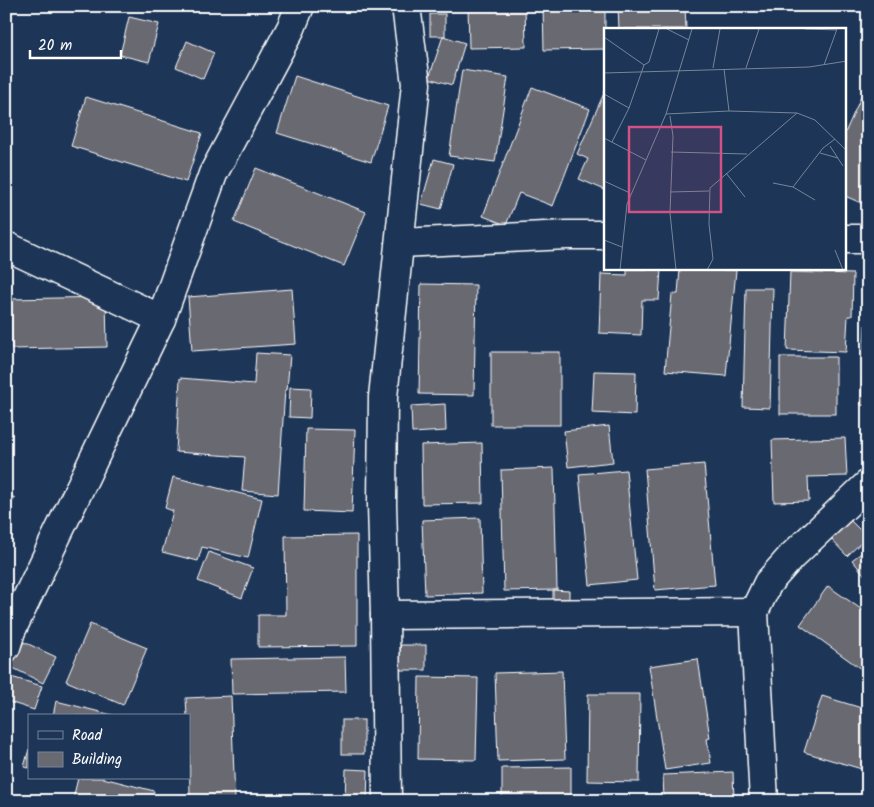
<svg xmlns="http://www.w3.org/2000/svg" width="874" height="807" viewBox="0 0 874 807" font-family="Kalam,sans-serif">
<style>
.building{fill:#696972;stroke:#fff}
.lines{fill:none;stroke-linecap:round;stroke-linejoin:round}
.minor-casing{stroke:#fff;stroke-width:31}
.minor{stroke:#1d3557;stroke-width:28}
.inset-road{fill:none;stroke:#77869a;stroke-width:1}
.view{fill:#d15284;fill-opacity:0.15;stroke:#d15284;stroke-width:2.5}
.inset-edge{fill:none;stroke:#fff;stroke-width:2.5}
</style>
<rect width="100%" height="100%" fill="#1d3557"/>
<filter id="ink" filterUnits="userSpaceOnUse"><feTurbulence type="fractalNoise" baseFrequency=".02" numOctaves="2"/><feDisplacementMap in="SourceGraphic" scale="10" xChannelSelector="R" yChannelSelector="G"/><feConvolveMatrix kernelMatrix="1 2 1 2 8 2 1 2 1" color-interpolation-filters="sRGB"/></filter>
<g filter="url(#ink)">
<g class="building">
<polygon points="468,6 525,6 526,47 469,48"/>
<polygon points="543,6 605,6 605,49 544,50"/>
<polygon points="618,6 685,6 686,29 619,29"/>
<rect x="430" y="14" width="15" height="22"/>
<polygon points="129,17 159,24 149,62 120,55"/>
<polygon points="443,36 465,43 452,85 429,78"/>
<polygon points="187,41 214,53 203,79 176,67"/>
<polygon points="462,70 508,77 495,162 449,156"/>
<polygon points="295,76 388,106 371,162 277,133"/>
<polygon points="868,81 868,206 845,196 845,133"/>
<polygon points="532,87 590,109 553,206 519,193 506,225 483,216"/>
<polygon points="605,91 605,190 579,179 588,159 577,154"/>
<polygon points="86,97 202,133 186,182 71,146"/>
<polygon points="434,159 453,164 441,209 421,204"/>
<polygon points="256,168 366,212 344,266 234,222"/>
<polygon points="627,269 661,269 659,300 642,300 641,335 599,333 601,274 627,275"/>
<polygon points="680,269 736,270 726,376 665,371 672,294 678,294"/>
<polygon points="790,272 853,274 852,316 848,316 846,352 787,350"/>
<polygon points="421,284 476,285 474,395 419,394"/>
<polygon points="746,288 773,288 770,408 743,407"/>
<polygon points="292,289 296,344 192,351 188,297"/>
<polygon points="106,297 107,347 12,349 11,299"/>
<polygon points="865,325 868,325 868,406 861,405"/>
<rect x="491" y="352" width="69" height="73"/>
<polygon points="256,353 290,355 287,390 285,390 278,494 242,491 245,457 176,452 180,378 254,384"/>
<rect x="780" y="357" width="56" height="57"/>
<polygon points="594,371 636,372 635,415 592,413"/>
<polygon points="290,387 311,388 310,418 289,417"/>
<polygon points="445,404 446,431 412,433 411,406"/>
<polygon points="609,426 613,462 568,467 564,431"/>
<polygon points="306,429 355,430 352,513 304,511"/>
<polygon points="845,438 847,476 808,477 809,501 774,502 772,440"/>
<polygon points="482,443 483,503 422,504 421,445"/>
<polygon points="704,464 715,585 655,590 645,469"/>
<polygon points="554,468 557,590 504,591 501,470"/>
<polygon points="626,470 637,580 590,585 579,474"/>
<polygon points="173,477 262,499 248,558 202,547 198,561 162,552 173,511 165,508"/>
<polygon points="6,493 15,498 6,511"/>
<polygon points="480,518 482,593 425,595 422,520"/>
<polygon points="850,520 867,537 847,556 830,538"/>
<polygon points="357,535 357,646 258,647 258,615 286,615 285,536"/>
<polygon points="868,548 868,579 852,560"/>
<polygon points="209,552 253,568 242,598 198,581"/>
<polygon points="828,586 868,614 868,674 800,625"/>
<polygon points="553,590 569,591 569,611 553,611"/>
<polygon points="90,624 147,648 123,705 66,681"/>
<polygon points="24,642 56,657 43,683 11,667"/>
<rect x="400" y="645" width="26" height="25"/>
<polygon points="345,657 346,692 232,694 231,659"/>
<polygon points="698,659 710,738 707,739 711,763 665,770 649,666"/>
<polygon points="562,671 565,759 498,761 495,673"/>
<polygon points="11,677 42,686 34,710 6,701 6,691"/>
<polygon points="419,677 478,678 476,760 418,759"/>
<polygon points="588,694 640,694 639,782 587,781"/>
<polygon points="231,696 235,801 190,801 189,716 187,716 186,698"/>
<polygon points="822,696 868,710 868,760 865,770 804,752"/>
<polygon points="56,701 116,716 53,716"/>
<rect x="342" y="720" width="22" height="34"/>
<polygon points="29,749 29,768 24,767"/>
<polygon points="571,767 571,800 502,801 502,768"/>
<polygon points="346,769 368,770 367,801 345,801"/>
<polygon points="733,772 734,801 664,801 663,775"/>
<polygon points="78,778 103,778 154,791 152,801 78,801 73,799"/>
</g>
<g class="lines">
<g class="minor-casing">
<g id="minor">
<polyline points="845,239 868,239"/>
<polyline points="400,243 567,235 605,235"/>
<polyline points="6,246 161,319"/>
<polyline points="385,615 754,612"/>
<polyline points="6,647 11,631 161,319 213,174 291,28 300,6"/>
<polyline points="387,801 385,615 382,504 383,397 416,84 406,6"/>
<polyline points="764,801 754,612 768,583 791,557 868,484"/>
</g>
</g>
<use href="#minor" class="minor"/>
</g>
</g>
<g transform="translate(604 28)">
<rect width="242" height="242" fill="#1d3557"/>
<path class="inset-road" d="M63 1 85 12M201 1 233 2M0 9 40 37 25 80 8 114M40 37 45 34 55 1M220 37 233 1M109 40 116 1M142 40 155 1M120 41 125 83M0 45 205 39 243 33M0 66 25 80M62 86 125 83 193 85 211 92 243 123M66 88 69 108 66 185 72 242M0 110 42 132M226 118 239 138M67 124 143 126M216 125 234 130M122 145 141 169M0 153 26 165M169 155 189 159 211 172M189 159 219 120 231 111M66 164 105 163M0 212 18 219M231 222 239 242M16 242 23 176 62 86 88 1M103 242 109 231 105 196 106 160 193 85"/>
<path class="view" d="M25 99H117V184H25Z"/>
<rect width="242" height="242" class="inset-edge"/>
</g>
<rect width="874" height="807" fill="none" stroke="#1d3557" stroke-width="25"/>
<rect x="12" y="12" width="849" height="782" fill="none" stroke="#fff" stroke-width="2" filter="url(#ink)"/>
<rect x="28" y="714" width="162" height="65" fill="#1d3557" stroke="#77869a"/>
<rect x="38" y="731" width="25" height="8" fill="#1d3557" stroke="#77869a"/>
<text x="72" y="740" font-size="15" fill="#ffffff">Road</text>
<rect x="38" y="752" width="25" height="15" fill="#696972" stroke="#77869a"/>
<text x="72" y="764" font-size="15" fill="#ffffff">Building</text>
<path d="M30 50v8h91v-8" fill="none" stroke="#ffffff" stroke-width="2.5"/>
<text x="38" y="50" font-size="15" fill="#ffffff" stroke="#1d3557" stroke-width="4" paint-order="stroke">20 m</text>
</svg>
